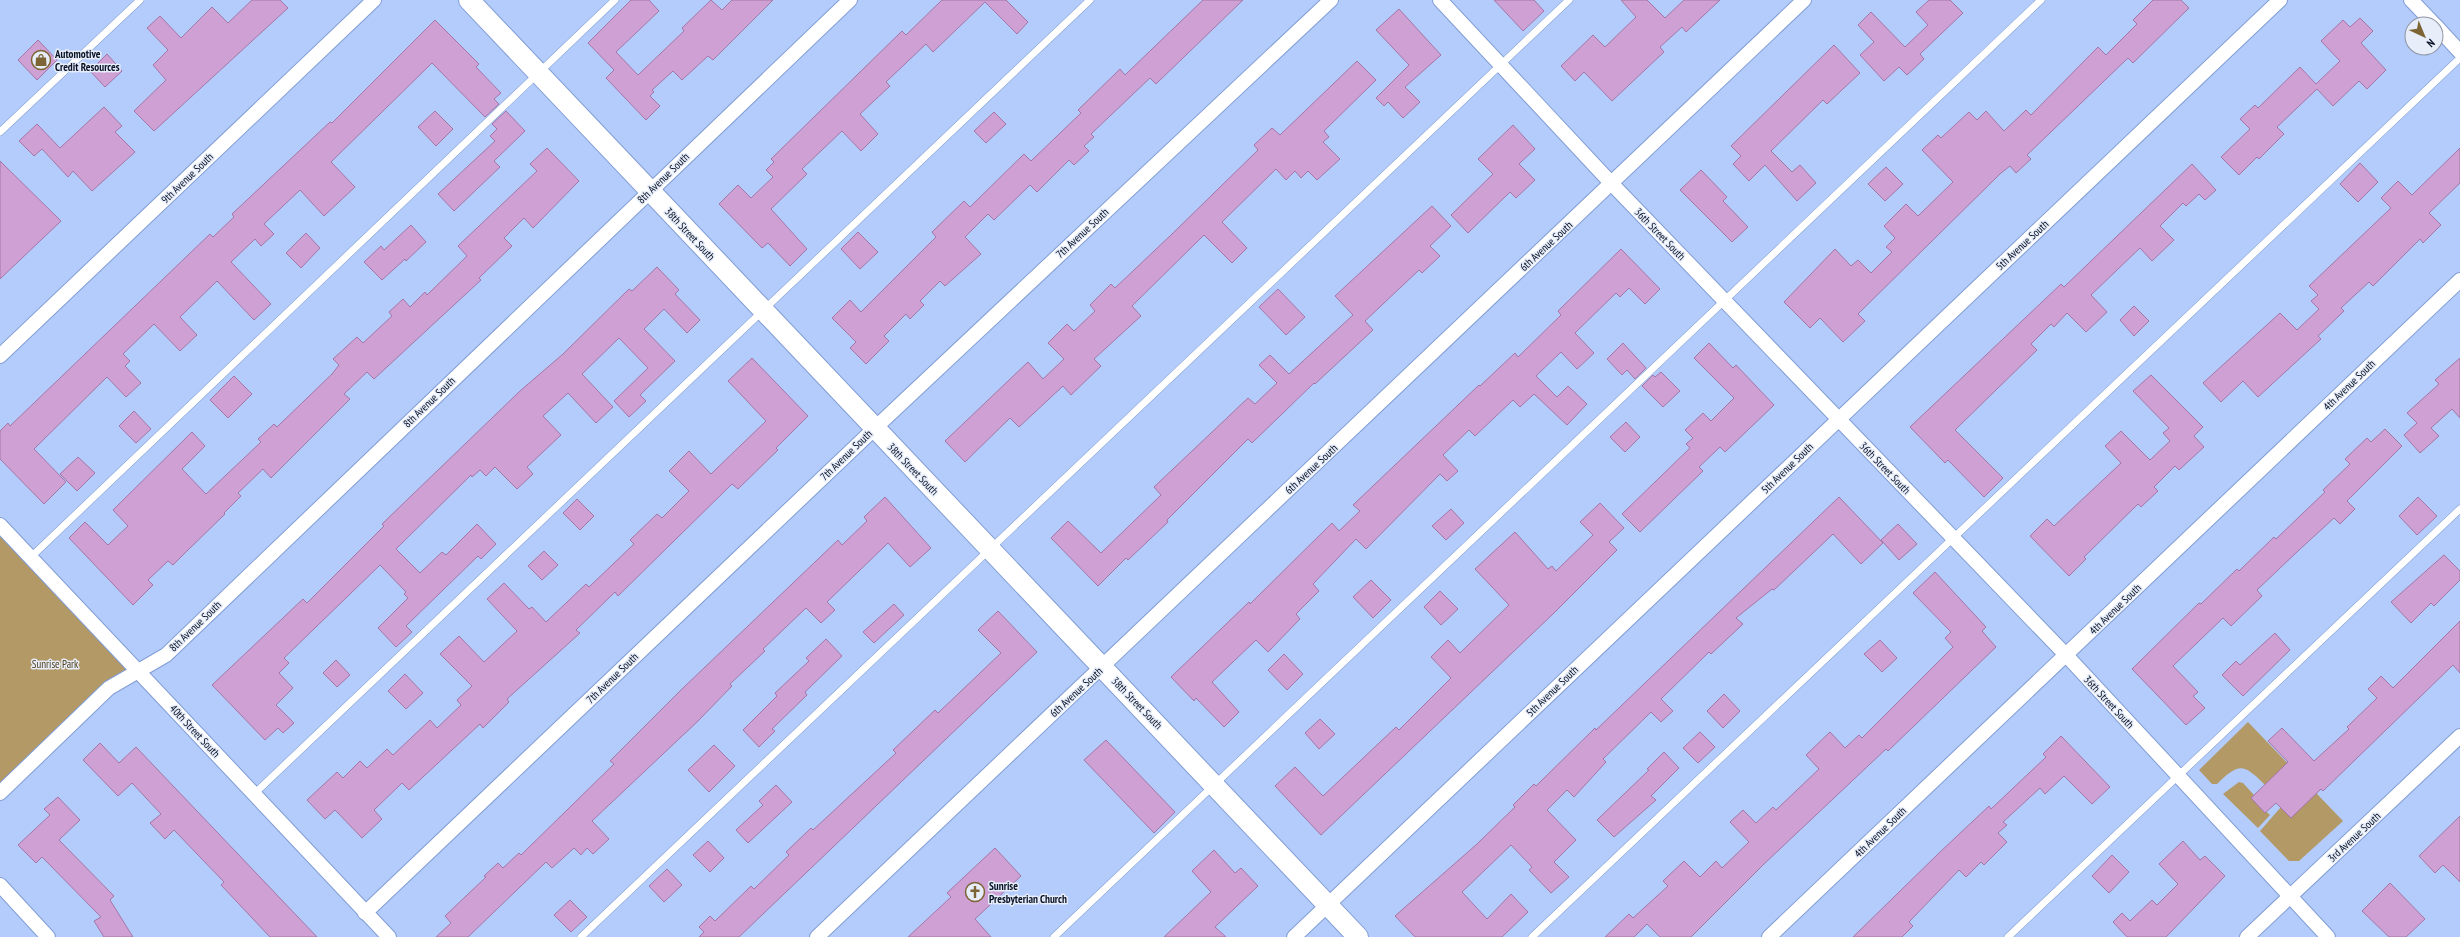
<svg xmlns="http://www.w3.org/2000/svg" width="2460" height="937" viewBox="0 0 2460 937" font-family="'PT Sans Narrow',sans-serif">
<style>
.green{fill:#b39965}
.building{fill:#cfa0d3;stroke:#a376a8}
.lines{fill:none;stroke-linecap:round;stroke-linejoin:round}
.service-casing{stroke:#819dd5;stroke-width:8}
.minor-casing{stroke:#819dd5;stroke-width:16}
.secondary-casing{stroke:#819dd5;stroke-width:22}
.service{stroke:#fff;stroke-width:7}
.minor{stroke:#fff;stroke-width:14}
.secondary{stroke:#fff;stroke-width:20}
.labels{text-anchor:middle;stroke-width:3;stroke-linejoin:round;paint-order:stroke}
.poi-label{font-size:11px;font-weight:bold;fill:#081226;stroke:#e7edf9;text-anchor:start}
.street-label{font-size:11px;fill:#081226;stroke:#e7edf9}
.park-label{font-size:11px;fill:#4d3c18;stroke:#e7edf9}
</style>
<rect width="100%" height="100%" fill="#b4ccfb"/>
<g class="green">
<polygon points="0,525 139,670 0,793"/>
<path d="M2248 722 2343 821 2299 861H2289L2260 831 2281 807 2280 770 2265 785C2243 763 2239 763 2217 784H2212L2199 770Z"/>
<polygon points="2239,782 2243,783 2254,795 2251,798 2270,815 2258,828 2223,794"/>
</g>
<g class="building">
<polygon points="252,0 280,0 288,8 154,131 134,111 166,80 153,65 168,50 147,28 160,16 181,38 212,7 228,23"/>
<polygon points="631,0 649,0 659,11 616,52 638,75 684,31 682,28 711,0 722,10 732,0 773,0 713,60 708,56 682,80 673,71 652,90 654,92 650,96 660,106 646,120 606,78 614,70 588,43"/>
<polygon points="942,0 1006,0 1028,22 1017,34 985,2 933,52 926,44 886,82 890,86 860,114 878,134 861,151 842,131 802,169 807,174 771,209 807,249 790,266 768,243 762,248 719,204 738,185 751,198 773,177 766,170 774,162 771,159 902,31 906,35"/>
<polygon points="1203,0 1243,0 1156,84 1150,78 1091,134 1094,137 1084,146 1089,151 1074,165 1069,160 1037,192 1030,185 994,220 988,214 965,237 981,254 945,286 940,281 920,301 924,305 910,319 906,314 884,336 889,341 866,364 850,348 856,342 832,318 850,300 861,312 936,237 932,232 964,201 970,207 1024,154 1031,161 1081,113 1078,110 1120,69 1125,75"/>
<polygon points="1494,0 1534,0 1544,11 1523,31"/>
<polygon points="1621,0 1647,0 1665,18 1684,0 1720,0 1686,32 1682,27 1660,47 1664,52 1612,101 1584,72 1575,81 1561,66 1593,35 1605,47 1636,17"/>
<polygon points="1929,0 1950,0 1963,13 1920,54 1924,59 1907,75 1899,67 1884,81 1860,55 1874,42 1858,25 1871,12 1905,47 1928,25 1916,12"/>
<polygon points="2153,0 2181,0 2189,8 2133,63 2128,58 2027,155 2031,159 2016,173 2010,166 2001,173 1858,314 1865,321 1843,342 1820,318 1810,328 1784,302 1835,249 1851,266 1858,260 1871,273 1892,252 1886,247 1895,238 1884,226 1906,204 1918,216 1953,182 1922,150 1938,135 1941,138 1969,112 1977,120 1986,111 2004,131 2026,110 2031,115 2098,47 2106,55 2137,24 2133,20"/>
<polygon points="1399,9 1441,55 1405,87 1420,102 1403,118 1388,102 1384,106 1376,98 1409,65 1376,30"/>
<polygon points="2360,18 2373,31 2361,43 2386,70 2367,89 2359,81 2333,106 2317,89 2277,127 2284,134 2259,159 2257,157 2239,175 2221,157 2250,129 2240,119 2255,105 2258,108 2300,67 2316,84 2340,61 2321,41 2343,20 2350,27"/>
<polygon points="435,20 479,64 476,67 501,93 494,99 499,104 485,117 432,63 331,162 355,187 324,216 300,190 264,224 274,234 261,246 255,239 231,262 271,304 254,320 217,281 180,317 197,335 180,351 154,324 123,354 130,361 125,366 141,383 126,397 107,377 34,449 66,482 44,504 0,459 0,431 8,423 10,426 210,234 213,237 234,217 232,214 330,122 332,123"/>
<polygon points="38,40 57,60 37,80 18,60"/>
<polygon points="1834,45 1860,73 1827,104 1823,100 1771,151 1792,172 1800,165 1816,183 1797,201 1765,165 1749,181 1733,164 1741,156 1731,146"/>
<polygon points="107,54 122,71 105,87 90,71"/>
<polygon points="1357,61 1376,80 1324,131 1329,137 1323,142 1340,159 1317,180 1308,171 1301,178 1295,171 1286,180 1276,169 1222,222 1247,248 1232,263 1204,235 1132,306 1141,316 1094,359 1101,366 1071,395 1063,386 1019,427 1010,418 965,462 945,441 1028,362 1043,379 1064,359 1048,343 1067,324 1074,331 1095,311 1090,305 1111,284 1115,288 1172,234 1258,150 1254,145 1272,128 1280,135"/>
<polygon points="104,107 122,126 115,132 135,152 92,191 73,171 68,177 42,149 34,156 19,141 37,124 60,148"/>
<polygon points="435,111 453,129 436,146 418,127"/>
<polygon points="506,111 525,131 494,161 500,167 454,211 438,194 495,141 490,136 497,129 492,124"/>
<polygon points="994,112 1006,124 986,143 974,131"/>
<polygon points="1513,125 1535,149 1519,164 1535,180 1516,198 1510,192 1468,233 1451,215 1493,174 1478,159"/>
<polygon points="547,148 579,181 533,228 524,218 504,238 512,246 479,278 481,280 374,379 367,372 344,394 350,399 271,478 263,469 238,493 241,496 224,513 225,514 186,552 173,565 168,561 148,580 153,585 133,605 69,538 85,522 108,545 128,526 113,510 192,432 205,446 182,469 206,494 261,442 258,439 274,424 277,427 332,374 339,365 333,359 357,337 363,343 392,316 389,312 403,299 410,307 425,292 427,295 467,256 458,246 537,171 530,164"/>
<polygon points="2460,148 2460,183 2429,213 2441,225 2423,243 2420,239 2373,286 2369,282 2341,308 2344,311 2318,336 2321,339 2258,397 2243,381 2221,402 2203,383 2280,313 2297,330 2319,309 2311,301 2318,295 2309,286 2391,208 2381,198 2398,181 2412,195"/>
<polygon points="0,161 61,221 0,279"/>
<polygon points="2360,163 2378,182 2358,202 2340,184"/>
<polygon points="2192,164 2216,190 2205,200 2199,194 2186,206 2183,203 2160,226 2174,240 2152,261 2140,248 2091,295 2107,312 2086,332 2067,313 2054,327 2051,324 2031,344 2037,350 1955,430 2003,478 1984,497 1948,460 1945,463 1910,427 2061,284 2064,287"/>
<polygon points="1886,167 1903,184 1885,201 1868,184"/>
<polygon points="1701,170 1727,197 1723,201 1748,227 1732,242 1680,190"/>
<polygon points="1432,206 1451,226 1430,246 1440,256 1422,273 1419,270 1365,321 1373,330 1315,384 1314,383 1252,443 1248,439 1167,520 1168,522 1128,560 1126,558 1098,586 1051,538 1068,521 1101,553 1161,495 1154,487 1248,398 1255,404 1277,383 1259,365 1270,355 1289,374 1353,315 1335,296"/>
<polygon points="411,225 426,242 406,261 405,259 382,280 364,262 381,246 384,250"/>
<polygon points="858,232 878,252 860,269 841,249"/>
<polygon points="306,233 320,248 301,268 286,253"/>
<polygon points="1621,249 1660,289 1645,304 1629,288 1620,297 1616,293 1575,333 1594,353 1577,369 1561,352 1536,376 1557,397 1568,386 1587,404 1567,425 1534,394 1520,407 1513,400 1475,436 1469,430 1443,455 1458,471 1447,481 1440,474 1366,549 1356,539 1313,584 1319,591 1296,614 1300,619 1268,652 1256,640 1212,682 1239,712 1224,727 1196,698 1194,701 1171,677 1249,602 1250,604 1332,523 1339,531 1360,511 1353,505 1479,385 1480,386 1515,353 1518,357 1561,315 1558,311"/>
<polygon points="657,267 679,290 675,294 700,320 687,333 664,309 644,329 675,361 640,395 646,401 629,417 614,401 648,368 619,338 582,374 613,407 596,423 568,393 543,416 561,435 527,467 533,474 517,489 495,467 486,476 480,470 472,477 471,475 396,549 420,573 442,552 446,555 477,524 496,544 481,559 478,556 406,626 412,632 396,647 378,628 408,598 404,594 406,592 380,565 284,658 289,663 279,673 293,688 276,705 294,723 283,733 278,728 265,740 212,685 303,599 307,603 384,526 382,524 520,391 563,354 629,289 632,291"/>
<polygon points="1278,289 1305,317 1286,335 1259,307"/>
<polygon points="2134,306 2149,321 2134,336 2120,320"/>
<polygon points="1623,343 1646,368 1635,379 1627,370 1622,375 1607,359"/>
<polygon points="1709,343 1733,368 1736,365 1774,405 1725,452 1720,447 1699,467 1703,471 1640,532 1622,514 1690,448 1686,444 1693,438 1685,430 1703,413 1711,421 1734,398 1694,358"/>
<polygon points="752,358 808,416 776,448 778,450 738,489 732,484 618,596 615,592 576,630 580,633 507,699 509,702 483,728 480,724 409,790 402,783 374,810 382,819 362,838 335,810 325,819 307,800 337,772 343,778 360,761 367,768 387,749 393,755 430,720 437,728 461,705 457,700 472,686 440,654 459,636 484,662 517,631 487,599 504,583 529,609 532,607 546,622 586,584 589,587 634,544 630,540 657,514 662,518 689,491 669,471 689,451 711,474 766,421 728,381"/>
<polygon points="2460,358 2460,418 2452,409 2431,428 2439,436 2420,453 2404,435 2417,423 2407,413 2439,384 2435,380"/>
<polygon points="1661,372 1680,391 1663,407 1642,386 1653,375 1655,377"/>
<polygon points="2151,375 2203,427 2194,436 2204,447 2179,470 2175,466 2154,487 2158,491 2141,507 2138,504 2084,557 2086,559 2069,576 2030,536 2047,519 2054,526 2121,463 2105,446 2121,431 2150,460 2170,441 2163,433 2169,428 2133,391"/>
<polygon points="234,376 252,394 228,418 210,400"/>
<polygon points="134,411 151,429 136,443 119,426"/>
<polygon points="1626,422 1640,437 1625,452 1610,437"/>
<polygon points="2385,429 2402,446 2347,501 2355,509 2340,524 2334,518 2298,551 2257,590 2262,596 2231,626 2223,618 2173,666 2198,692 2193,696 2205,708 2186,725 2132,669 2199,603 2201,604 2237,569 2239,571 2274,537 2276,539 2325,492 2323,490 2350,464 2345,459 2367,438 2371,442"/>
<polygon points="78,457 95,473 77,491 60,474"/>
<polygon points="885,497 931,548 910,567 888,543 827,602 835,610 821,623 806,608 763,649 765,651 730,684 732,686 698,721 592,821 609,839 593,854 587,848 581,855 574,848 552,868 546,862 468,937 436,937 451,923 445,916 486,877 484,876 498,863 503,868 519,853 521,855 614,764 610,761 682,689 838,540 842,545 867,521 864,517"/>
<polygon points="1839,497 1883,543 1861,564 1833,534 1774,590 1772,589 1736,618 1743,624 1711,654 1709,652 1661,699 1673,711 1661,722 1651,712 1603,759 1606,762 1574,797 1567,790 1547,810 1576,840 1554,862 1569,877 1551,893 1529,870 1532,867 1511,845 1462,892 1487,919 1511,894 1528,912 1502,937 1415,937 1395,916 1477,844 1515,807 1513,805 1534,784 1536,786 1595,728 1596,730"/>
<polygon points="2418,497 2437,516 2417,535 2399,516"/>
<polygon points="577,499 594,516 580,530 563,513"/>
<polygon points="1600,503 1624,528 1609,542 1617,550 1554,613 1321,835 1275,786 1295,767 1323,796 1396,727 1399,730 1451,678 1431,657 1448,640 1460,653 1509,605 1475,569 1515,532 1548,569 1552,566 1556,571 1593,535 1580,522"/>
<polygon points="1451,509 1464,523 1446,540 1432,526"/>
<polygon points="1898,524 1917,544 1899,560 1881,540"/>
<polygon points="544,551 558,565 542,580 528,566"/>
<polygon points="2444,555 2460,571 2460,580 2434,606 2431,603 2411,623 2391,602"/>
<polygon points="1935,572 1986,627 1982,631 1996,647 1888,751 1886,749 1764,864 1691,937 1660,937 1647,924 1634,937 1605,937 1629,914 1633,918 1668,886 1663,881 1684,861 1700,877 1716,861 1722,868 1749,842 1730,822 1743,810 1756,823 1773,807 1776,810 1819,769 1806,755 1830,732 1845,748 1859,735 1862,738 1953,647 1945,638 1951,632 1913,593"/>
<polygon points="1371,580 1391,600 1373,618 1353,597"/>
<polygon points="1440,591 1458,609 1441,625 1424,607"/>
<polygon points="894,604 904,615 874,643 863,632"/>
<polygon points="998,611 1037,652 739,937 699,937 704,932 699,927 710,916 715,921 751,886 754,889 789,855 786,852 811,828 813,830 896,753 893,750 935,710 938,713 1001,653 978,630"/>
<polygon points="2460,621 2460,673 2453,665 2323,791 2321,789 2291,818 2276,803 2265,813 2251,798 2288,762 2268,741 2282,728 2314,761 2349,729 2347,727 2377,698 2368,689 2381,676 2393,688"/>
<polygon points="2275,633 2290,650 2243,696 2222,675 2236,661 2240,665"/>
<polygon points="826,639 842,656 805,692 807,695 772,729 775,731 759,747 743,730 777,696 775,693 809,661 806,658"/>
<polygon points="1880,640 1897,658 1882,672 1864,654"/>
<polygon points="1284,654 1303,674 1287,690 1268,670"/>
<polygon points="336,660 350,675 337,687 323,673"/>
<polygon points="405,674 423,693 406,709 388,691"/>
<polygon points="1724,694 1740,711 1723,728 1707,711"/>
<polygon points="1320,719 1335,734 1319,749 1305,733"/>
<polygon points="1700,732 1715,747 1698,763 1683,748"/>
<polygon points="2061,736 2110,787 2092,804 2064,776 2045,794 2040,788 2003,822 2007,825 1998,833 2007,842 1984,865 1981,862 1966,877 1959,870 1909,922 1913,926 1902,937 1853,937 1939,853 1989,806 1991,809 2046,757 2043,754"/>
<polygon points="1106,740 1175,812 1154,833 1084,760"/>
<polygon points="100,743 119,763 136,747 317,937 270,937 221,885 224,882 174,830 165,839 150,823 161,814 132,783 118,796 83,760"/>
<polygon points="714,745 735,766 709,792 688,770"/>
<polygon points="1664,752 1679,768 1651,796 1656,800 1614,837 1597,820 1649,770 1647,769"/>
<polygon points="776,785 792,802 748,843 736,830 763,805 759,801"/>
<polygon points="58,797 80,820 59,840 114,896 110,900 133,937 104,937 94,921 101,917 42,857 36,863 18,845 50,815 44,809"/>
<polygon points="2460,816 2460,882 2443,865 2435,873 2419,856"/>
<polygon points="708,841 724,858 710,872 693,855"/>
<polygon points="2183,841 2200,860 2205,856 2225,876 2166,937 2127,937 2113,922 2122,913 2130,921 2152,900 2157,905 2178,884 2159,864"/>
<polygon points="995,848 1021,876 975,919 991,937 908,937 951,897 947,893"/>
<polygon points="1214,850 1235,873 1241,868 1258,886 1215,927 1226,937 1164,937 1211,892 1192,871"/>
<polygon points="2112,855 2129,872 2109,893 2092,876"/>
<polygon points="667,869 682,885 664,902 649,886"/>
<polygon points="2390,883 2425,919 2406,937 2389,937 2362,911"/>
<polygon points="570,900 587,917 571,932 554,915"/>
</g>
<g class="lines">
<g class="service-casing">
<g id="service">
<polyline points="0,132 140,0"/>
<polyline points="31,557 615,0"/>
<polyline points="254,794 1090,0"/>
<polyline points="581,937 1569,0"/>
<polyline points="1054,937 2041,0"/>
<polyline points="1532,937 2460,58"/>
<polyline points="2008,937 2460,509"/>
</g>
</g>
<g class="minor-casing">
<g id="minor">
<polyline points="1440,0 1612,184 2066,655 2328,937"/>
<polyline points="2411,0 2434,24"/>
<polyline points="2436,26 2460,52"/>
<polyline points="0,356 374,0"/>
<polyline points="0,525 389,937"/>
<polyline points="0,793 109,688 166,655 850,0"/>
<polyline points="0,885 48,937"/>
<polyline points="365,913 874,429 1331,0"/>
<polyline points="817,937 1804,0"/>
<polyline points="1294,937 2280,0"/>
<polyline points="1769,937 2460,280"/>
<polyline points="2247,937 2460,736"/>
</g>
</g>
<g class="secondary-casing">
<polyline id="secondary" points="469,0 1358,937"/>
</g>
<use href="#service" class="service"/>
<use href="#minor" class="minor"/>
<use href="#secondary" class="secondary"/>
</g>
<defs>
<g id="shop-ring" transform="scale(1)"><circle r="9.5" fill="#e7edf9" stroke="#7c6435" stroke-width="1.5"/><path d="M-5-2.5h2.3a2.7 3.5 0 0 1 5.4 0H5L5.5 6h-11ZM-1.5-2.5h3a1.5 2.3 0 0 0-3 0Z" fill="#7c6435"/></g>
<g id="church-ring" transform="scale(1)"><circle r="9.5" fill="#e7edf9" stroke="#7c6435" stroke-width="1.5"/><path d="M-1.2-6h2.4v3.5h3.3v2.4h-3.3V6h-2.4V-.1h-3.3v-2.4h3.3Z" fill="#7c6435"/></g>
</defs>
<g fill-rule="evenodd">
<use href="#shop-ring" x="41" y="60"/>
<use href="#church-ring" x="975" y="892"/>
</g>
<g class="labels">
<g class="poi-label">
<text x="55" y="58">Automotive<tspan x="55" dy="13">Credit Resources</tspan></text>
<text x="989" y="890">Sunrise<tspan x="989" dy="13">Presbyterian Church</tspan></text>
</g>
<g class="street-label">
<text transform="translate(187 178) rotate(-44)" y="4">9th Avenue South</text>
<text transform="translate(663 178) rotate(-44)" y="4">8th Avenue South</text>
<text transform="translate(1082 233) rotate(-43)" y="4">7th Avenue South</text>
<text transform="translate(690 234) rotate(47)" y="4">38th Street South</text>
<text transform="translate(1660 234) rotate(46)" y="4">36th Street South</text>
<text transform="translate(2022 245) rotate(-43)" y="4">5th Avenue South</text>
<text transform="translate(1546 246) rotate(-43)" y="4">6th Avenue South</text>
<text transform="translate(2349 385) rotate(-44)" y="4">4th Avenue South</text>
<text transform="translate(429 402) rotate(-44)" y="4">8th Avenue South</text>
<text transform="translate(846 455) rotate(-44)" y="4">7th Avenue South</text>
<text transform="translate(1787 468) rotate(-44)" y="4">5th Avenue South</text>
<text transform="translate(1885 468) rotate(46)" y="4">36th Street South</text>
<text transform="translate(913 469) rotate(46)" y="4">38th Street South</text>
<text transform="translate(1311 469) rotate(-43)" y="4">6th Avenue South</text>
<text transform="translate(2115 609) rotate(-44)" y="4">4th Avenue South</text>
<text transform="translate(195 626) rotate(-44)" y="4">8th Avenue South</text>
<text transform="translate(612 678) rotate(-44)" y="4">7th Avenue South</text>
<text transform="translate(1552 691) rotate(-44)" y="4">5th Avenue South</text>
<text transform="translate(1076 692) rotate(-43)" y="4">6th Avenue South</text>
<text transform="translate(2109 702) rotate(47)" y="4">36th Street South</text>
<text transform="translate(1137 703) rotate(46)" y="4">38th Street South</text>
<text transform="translate(195 731) rotate(47)" y="4">40th Street South</text>
<text transform="translate(1880 832) rotate(-44)" y="4">4th Avenue South</text>
<text transform="translate(2354 837) rotate(-43)" y="4">3rd Avenue South</text>
</g>
<g class="park-label">
<text x="55" y="668">Sunrise Park</text>
</g>
</g>
<g transform="translate(2424 36) rotate(136)"><circle r="19" fill="#e7edf9" stroke="#8e95a5"/>
<path d="M0-3L7 15L0 10L-7 15Z" fill="#7c6435"/>
<text y="-6" font-size="11" font-weight="bold" text-anchor="middle" fill="#081226">N</text>
</g>
</svg>
